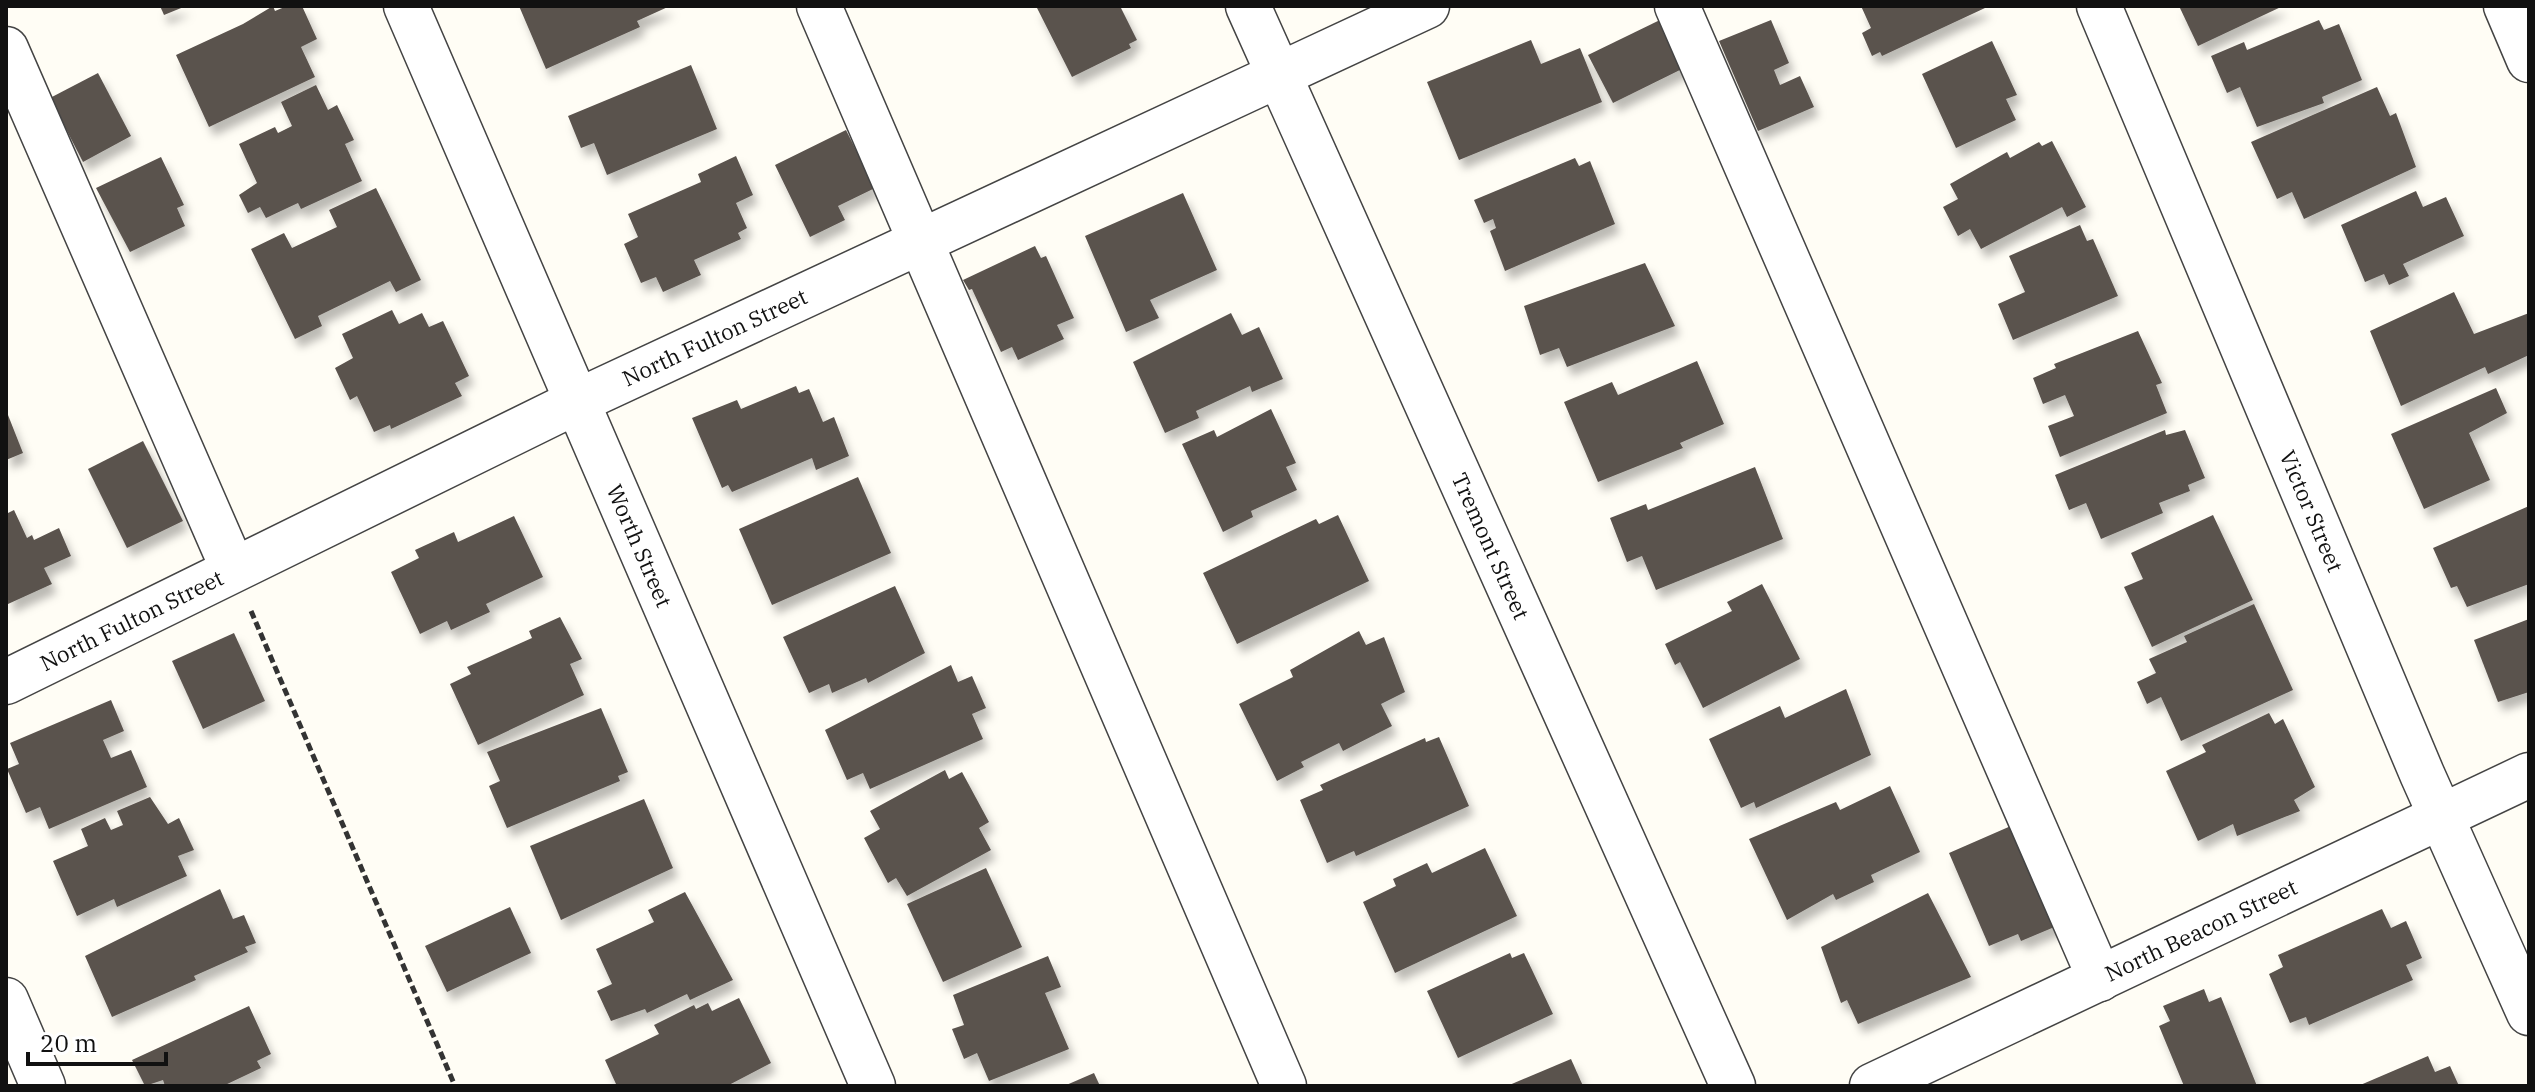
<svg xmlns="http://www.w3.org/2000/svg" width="2535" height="1092" viewBox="0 0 2535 1092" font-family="'IBM Plex Serif',serif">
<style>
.building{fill:#5a524d;filter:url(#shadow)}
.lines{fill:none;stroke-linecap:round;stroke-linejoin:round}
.minor-casing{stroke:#444;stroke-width:47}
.path{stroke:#333;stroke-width:5;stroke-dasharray:8 4;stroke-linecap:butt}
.minor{stroke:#fff;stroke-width:44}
.labels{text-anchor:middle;stroke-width:8;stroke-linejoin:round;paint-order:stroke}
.street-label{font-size:22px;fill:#111;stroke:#fff}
</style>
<defs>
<filter id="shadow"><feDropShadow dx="5" dy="9" stdDeviation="4" flood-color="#0004"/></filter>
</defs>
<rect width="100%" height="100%" fill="#fffdf5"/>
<g class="building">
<polygon points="160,6 186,6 164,15"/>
<polygon points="273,6 275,11 287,6 302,6 317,39 301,47 315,77 209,127 176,55 243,24"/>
<polygon points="519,6 670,6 637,21 640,27 546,69"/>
<polygon points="1036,6 1120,6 1137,40 1129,44 1131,48 1072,77"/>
<polygon points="1861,6 1984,6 1985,8 1882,56 1880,52 1872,56 1862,33 1871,28"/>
<polygon points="2179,6 2283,6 2198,46"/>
<polygon points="1662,19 1686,67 1613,103 1588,55"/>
<polygon points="1771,20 1789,63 1774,70 1780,85 1800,76 1814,107 1758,131 1719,41"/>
<polygon points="2319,20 2324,30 2339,24 2362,80 2322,97 2324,103 2257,127 2240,87 2227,93 2211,56 2244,42 2247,50"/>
<polygon points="1531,40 1541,64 1580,48 1602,102 1459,160 1427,82"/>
<polygon points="1992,41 2017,95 2006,99 2016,120 1956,148 1922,74"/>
<polygon points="691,65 717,129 607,175 594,143 581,148 568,116"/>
<polygon points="98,73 131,136 83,162 50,98"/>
<polygon points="316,85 328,110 337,105 354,140 345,144 362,181 301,209 298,203 266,218 260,207 248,213 239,195 257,183 239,144 275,127 278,133 292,126 281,102"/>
<polygon points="2377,87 2390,116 2396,113 2416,167 2304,219 2292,192 2277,199 2251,142"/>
<polygon points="846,130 875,188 838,206 845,220 810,237 775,165"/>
<polygon points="2052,141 2086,207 2067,217 2062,207 1981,249 1970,229 1958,236 1943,207 1958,199 1950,184 2007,152 2010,158 2039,142 2042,146"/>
<polygon points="736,156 753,195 736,203 747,228 738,233 741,239 694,260 701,275 663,292 656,277 641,283 624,244 638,237 628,214 701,182 698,174"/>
<polygon points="161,157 184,205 177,208 185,226 130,252 96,188"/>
<polygon points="1575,158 1579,166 1590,161 1615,224 1505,271 1490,231 1496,228 1493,219 1484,223 1474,200"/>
<polygon points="376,188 421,280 396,292 390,281 318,316 322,326 295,339 251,249 284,233 292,248 337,227 329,210"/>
<polygon points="2416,191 2423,207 2446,197 2464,236 2403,264 2409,276 2389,285 2384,274 2365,282 2341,225"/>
<polygon points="1183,193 1217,270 1150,300 1159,318 1126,332 1085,236"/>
<polygon points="2080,225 2087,241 2093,239 2118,296 2013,340 1998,304 2025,292 2009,256"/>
<polygon points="1035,246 1041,258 1046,256 1074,318 1057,325 1064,339 1018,360 1012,347 1001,352 972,289 969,290 963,280"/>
<polygon points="1645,263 1675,326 1567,367 1559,348 1540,355 1524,306"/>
<polygon points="2454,292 2474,334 2529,313 2529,355 2488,374 2485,367 2401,406 2370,331"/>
<polygon points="392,310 399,324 422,313 429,327 443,321 469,376 455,383 462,396 391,429 390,425 374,432 357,396 350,400 335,368 353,358 342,334"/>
<polygon points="1231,313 1242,335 1259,327 1283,379 1252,392 1250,386 1196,411 1199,418 1165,433 1133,362"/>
<polygon points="2138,331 2162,383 2156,385 2167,413 2060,457 2048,426 2074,416 2065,395 2043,404 2033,378 2056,368 2054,364"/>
<polygon points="1697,361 1724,424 1680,443 1683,448 1598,482 1564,402 1612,382 1618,395"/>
<polygon points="796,386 799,393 809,389 823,422 834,417 849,456 816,470 812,458 732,492 728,485 722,488 692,418 737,400 741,409"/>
<polygon points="2496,388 2507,413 2469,433 2490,480 2424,509 2391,434"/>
<polygon points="1271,409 1296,463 1286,467 1297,490 1251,511 1253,517 1223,532 1182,444 1214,430 1217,437"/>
<polygon points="6,410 23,453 6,460"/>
<polygon points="2165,430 2166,435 2185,430 2205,478 2188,485 2190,491 2159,503 2163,513 2101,539 2086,503 2069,510 2055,475"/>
<polygon points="143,441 183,521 127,548 88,469"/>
<polygon points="1755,467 1783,539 1656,590 1642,556 1627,562 1610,518 1646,504 1648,510"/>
<polygon points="858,477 891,553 772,605 739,529"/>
<polygon points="2529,506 2529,584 2467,607 2457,586 2451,588 2433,548"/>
<polygon points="14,510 27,538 32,535 34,540 59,528 71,556 44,568 52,584 8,604 6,514"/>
<polygon points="1338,515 1369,581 1237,644 1203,573 1316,519 1319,524"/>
<polygon points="2213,515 2253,600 2152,647 2124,587 2143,579 2131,553"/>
<polygon points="514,516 543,577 486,604 490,612 451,630 447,621 420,634 391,572 419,558 415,550 454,532 458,542"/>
<polygon points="1762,584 1800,659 1703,708 1680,662 1675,665 1665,644 1732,611 1727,602"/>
<polygon points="895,586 925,653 868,683 866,678 832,693 829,684 809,693 783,637"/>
<polygon points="2254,604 2293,690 2181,741 2161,697 2147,704 2137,682 2156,673 2149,659 2187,642 2184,636"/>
<polygon points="560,617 582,659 570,664 584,695 478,745 450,684 471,674 467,667 532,638 529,631"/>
<polygon points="2529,619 2529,692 2498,702 2474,640"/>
<polygon points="1359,631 1366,645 1384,637 1405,692 1381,704 1392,726 1343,751 1339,743 1301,762 1304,767 1277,781 1239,704 1293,677 1290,670"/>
<polygon points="234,633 265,701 203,729 172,661"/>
<polygon points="951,665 958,682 972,676 986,708 972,714 983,739 870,789 863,773 847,780 825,730"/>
<polygon points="1846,689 1871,755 1756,808 1754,802 1741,808 1709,739 1780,706 1785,718"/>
<polygon points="111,700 124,731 103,740 111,758 131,750 147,787 49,829 40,807 26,813 7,769 19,764 10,743"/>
<polygon points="601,708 628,772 618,776 620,781 507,828 489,786 500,781 487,752"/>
<polygon points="2269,713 2275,724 2283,719 2315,787 2294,800 2300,811 2237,836 2233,824 2198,841 2166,771 2206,752 2202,745"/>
<polygon points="1439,737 1469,806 1356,856 1354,851 1327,863 1300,800 1323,790 1320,785 1425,738 1426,742"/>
<polygon points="945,770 949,779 962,772 989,822 979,828 991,850 907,896 896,878 888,883 864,838 880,829 870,811"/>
<polygon points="1890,786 1920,852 1871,875 1874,882 1836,900 1833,894 1787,920 1749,839 1836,802 1840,810"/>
<polygon points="150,797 168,824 179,818 194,850 178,856 187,876 117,907 114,899 77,916 53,861 88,846 81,829 105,818 111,830 123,825 117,811"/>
<polygon points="644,799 673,868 561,920 530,846"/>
<polygon points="2020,822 2064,923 2021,941 2018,934 1989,946 1949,853"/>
<polygon points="1485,848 1517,916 1395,973 1363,902 1396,886 1393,879 1427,863 1432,873"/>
<polygon points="986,868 1022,947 943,982 907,904"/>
<polygon points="220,889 233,919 244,915 256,943 245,947 248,952 194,976 196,980 112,1017 85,956"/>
<polygon points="685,892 733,980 690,1000 687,994 647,1013 645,1009 611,1021 597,991 612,984 596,949 654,922 648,910"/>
<polygon points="1928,893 1971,977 1858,1024 1847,1000 1841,1003 1821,947"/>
<polygon points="510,907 531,953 447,992 425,946"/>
<polygon points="2382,909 2391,928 2406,921 2422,958 2406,965 2413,980 2309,1025 2306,1017 2290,1023 2269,974 2283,967 2278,955"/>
<polygon points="1510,953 1512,958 1524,953 1553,1014 1458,1058 1427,991"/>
<polygon points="1048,956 1061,987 1045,993 1069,1049 989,1081 977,1053 964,1059 952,1029 964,1025 953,995"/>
<polygon points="2204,989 2209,1002 2221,997 2257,1086 2184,1086 2159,1026 2170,1021 2163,1006"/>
<polygon points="739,998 771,1063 727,1086 611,1086 616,1084 605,1060 659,1034 654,1025 694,1005 696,1009 708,1003 712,1011"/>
<polygon points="249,1006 271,1054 257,1061 261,1068 223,1086 165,1086 163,1080 145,1086 132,1060"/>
<polygon points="2428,1056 2435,1072 2450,1066 2459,1086 2358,1086"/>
<polygon points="1571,1059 1583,1086 1507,1086"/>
<polygon points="1094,1073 1100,1086 1064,1086"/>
</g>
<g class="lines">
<g class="minor-casing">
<g id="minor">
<path id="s1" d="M406 6 873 1086"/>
<polyline points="819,6 1284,1086"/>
<path id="s2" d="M1248 6 1733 1086"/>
<polyline points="1677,6 2100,979"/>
<path id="s3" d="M2099 6 2422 774 2529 1013"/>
<polyline points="2506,6 2529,60"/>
<polyline points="6,49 233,569"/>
<path id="s4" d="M6 682 578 401 1427 6"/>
<polyline points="6,1000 43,1086"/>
<path id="s5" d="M1872 1086 2529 775"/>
</g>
</g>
<polyline class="path" points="251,611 455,1086"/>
<use href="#minor" class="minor"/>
</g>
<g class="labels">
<g class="street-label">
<text dy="8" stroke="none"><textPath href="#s4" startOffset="788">North Fulton Street</textPath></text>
<text dy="8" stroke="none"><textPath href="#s3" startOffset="548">Victor Street</textPath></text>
<text dy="8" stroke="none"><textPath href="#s1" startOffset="588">Worth Street</textPath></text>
<text dy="8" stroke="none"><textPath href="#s2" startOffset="592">Tremont Street</textPath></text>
<text dy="8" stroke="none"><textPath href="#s4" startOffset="140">North Fulton Street</textPath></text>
<text dy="8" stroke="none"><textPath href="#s5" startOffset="364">North Beacon Street</textPath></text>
</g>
</g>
<rect width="2535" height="1092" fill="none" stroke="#111111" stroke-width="16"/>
<path d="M28 1052v12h138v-12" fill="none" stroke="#111111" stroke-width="4"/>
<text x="40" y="1052" font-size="24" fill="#111111" stroke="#ffffff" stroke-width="6" paint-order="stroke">20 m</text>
</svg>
